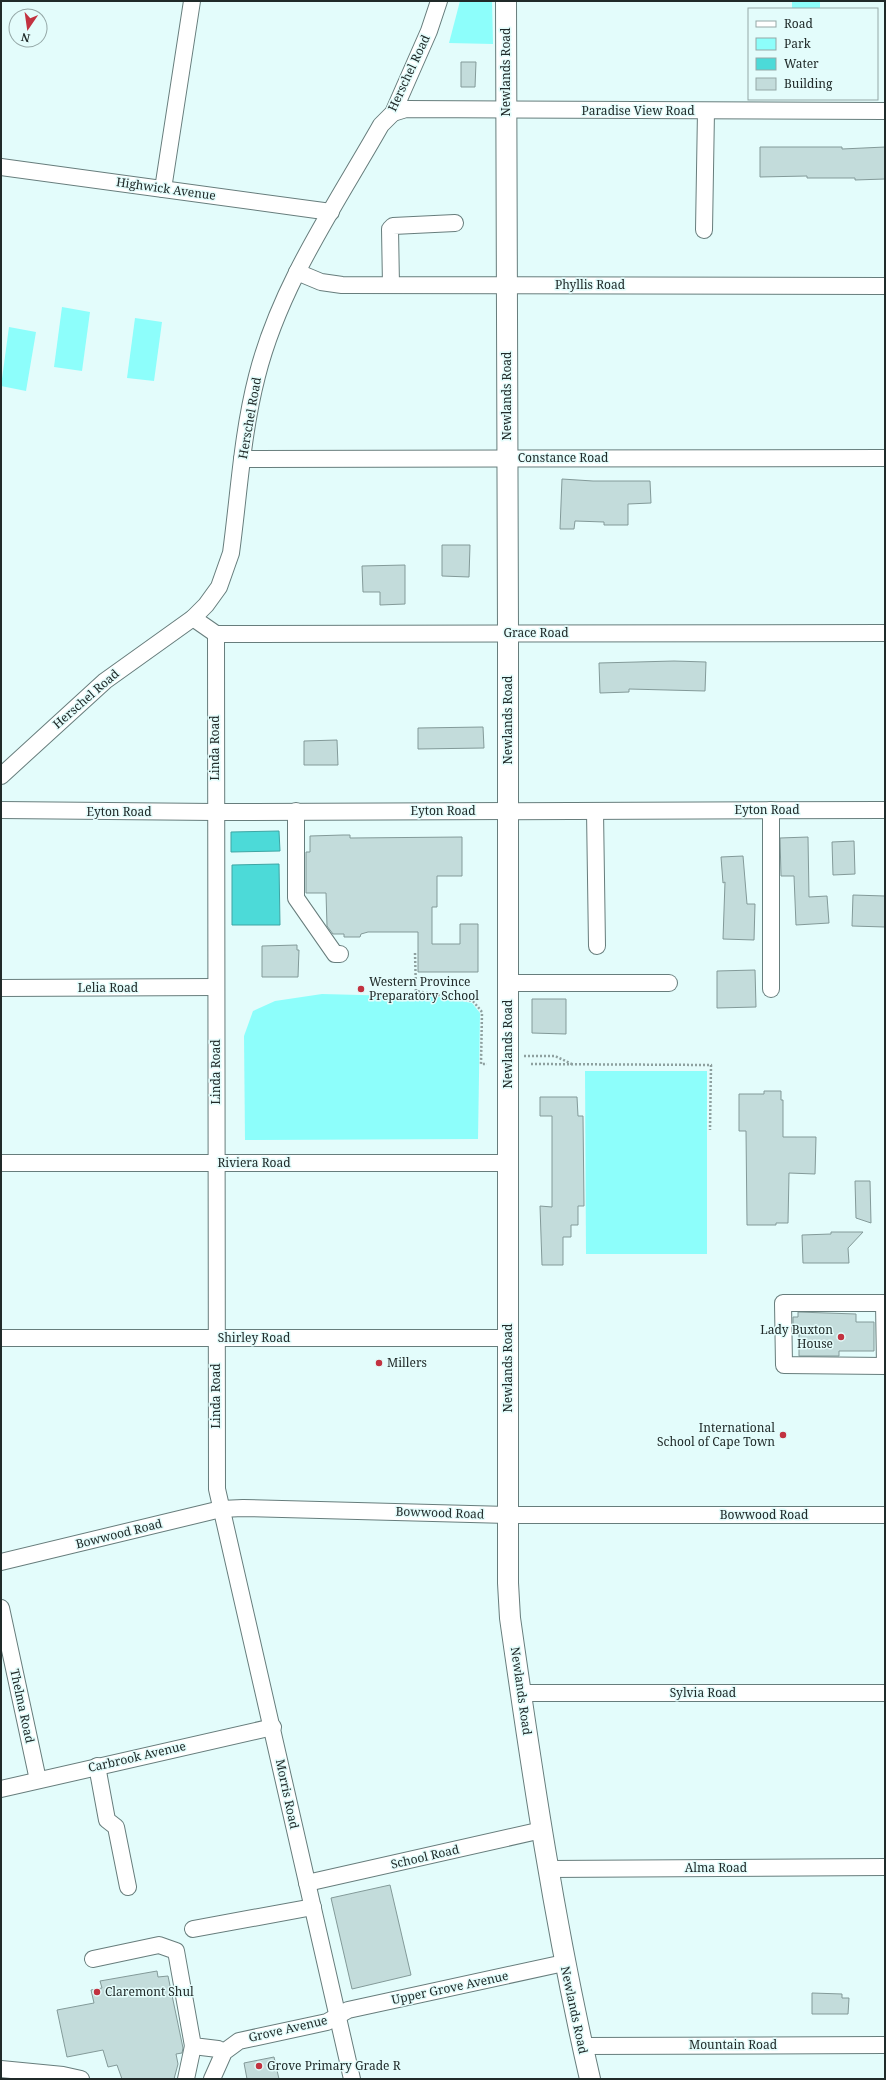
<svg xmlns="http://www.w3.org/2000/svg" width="886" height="2080" viewBox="0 0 886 2080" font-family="'Noto Serif',serif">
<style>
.green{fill:#8dfefb}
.water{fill:#4cdad8;stroke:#3fa5a4}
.building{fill:#c3dcdb;stroke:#839a99}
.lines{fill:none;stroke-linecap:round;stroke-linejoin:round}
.minor-casing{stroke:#677d7c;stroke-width:18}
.major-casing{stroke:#677d7c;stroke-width:22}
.path{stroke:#8ea09f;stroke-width:2.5;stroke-dasharray:2 2;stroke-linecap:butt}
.minor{stroke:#fff;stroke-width:16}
.major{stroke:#fff;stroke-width:20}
.poi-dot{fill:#c23240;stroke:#e3fcfb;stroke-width:1.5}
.labels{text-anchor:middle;stroke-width:3;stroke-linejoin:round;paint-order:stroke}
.street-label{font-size:12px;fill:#202a29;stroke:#e3fcfb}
.poi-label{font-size:12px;fill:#202a29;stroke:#e3fcfb;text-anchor:start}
</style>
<rect width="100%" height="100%" fill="#e3fcfb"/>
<g class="green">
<polygon points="460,1 492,1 493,44 449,43"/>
<rect x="792" y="1" width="28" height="8"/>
<polygon points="62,307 90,312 82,371 54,367"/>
<polygon points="135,318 162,322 154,381 127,378"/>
<polygon points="9,327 36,332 26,391 1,386"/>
<polygon points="322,994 438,997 472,1003 480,1013 478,1139 245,1140 244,1036 253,1011 275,1001"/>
<polygon points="585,1071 707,1071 707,1254 586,1254"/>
</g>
<g class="water">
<polygon points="279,831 280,851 231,852 231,832"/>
<polygon points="279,864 280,925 232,925 232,865"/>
</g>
<g class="building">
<polygon points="461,62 476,62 475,87 461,87"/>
<polygon points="760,147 842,147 842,149 885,147 885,179 855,180 855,178 807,178 807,176 760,177"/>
<polygon points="562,479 593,481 650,481 651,503 628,504 628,525 604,525 604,522 575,521 574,529 560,529"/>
<polygon points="442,545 470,545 469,577 442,576"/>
<polygon points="405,565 405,604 380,605 380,592 363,592 362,566"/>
<polygon points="674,661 706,662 705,691 629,689 629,692 600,693 599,663"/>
<polygon points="483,727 484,748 418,749 418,728"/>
<polygon points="337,740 338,765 304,765 304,741"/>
<polygon points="343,835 350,835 350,838 462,837 462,876 437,876 437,907 432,907 432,944 460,944 460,924 478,924 478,972 418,972 418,932 368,932 361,934 360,937 344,937 344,934 333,934 327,926 326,893 306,893 306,852 310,852 310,836"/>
<polygon points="808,837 809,897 827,896 829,923 796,925 794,876 781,876 780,838"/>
<polygon points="854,841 855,874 833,875 832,842"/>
<polygon points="743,856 747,904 755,904 754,940 723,939 725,882 723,883 721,857"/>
<polygon points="853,895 885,896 885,927 852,926"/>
<polygon points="297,945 297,950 299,950 298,977 262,977 262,946"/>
<polygon points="755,970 756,1007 717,1008 717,971"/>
<polygon points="532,999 566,999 566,1034 532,1033"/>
<polygon points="764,1091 781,1091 781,1100 783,1100 783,1137 816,1137 815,1174 789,1173 788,1223 776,1223 776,1225 747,1225 746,1131 739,1131 739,1094 764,1094"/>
<polygon points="540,1097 577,1097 578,1116 583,1116 584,1206 578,1206 578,1225 571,1225 571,1237 563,1237 563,1265 542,1265 540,1206 552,1207 552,1116 540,1116"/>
<polygon points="855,1181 870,1181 871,1223 856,1218"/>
<polygon points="831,1232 863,1232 848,1248 849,1263 803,1263 802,1235 831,1234"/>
<polygon points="798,1312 856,1314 856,1322 874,1322 874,1351 839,1351 839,1356 799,1356 799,1330 793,1330 793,1317 798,1317"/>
<polygon points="390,1885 411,1975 352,1989 331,1898"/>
<polygon points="157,1971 158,1977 168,1976 183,2048 182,2053 176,2054 178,2064 174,2079 122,2079 117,2065 108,2067 103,2050 67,2057 57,2010 94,2003 91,1990 102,1988 100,1981"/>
<polygon points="812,1993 842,1994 842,1998 849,1998 848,2014 812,2014"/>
<polygon points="274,2057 279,2079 247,2079 244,2063"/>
</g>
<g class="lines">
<g class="minor-casing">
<g id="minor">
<polyline points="393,113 406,109 885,111"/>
<polyline points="1,167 331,212"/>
<polyline points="163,189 192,1"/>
<polyline points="704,230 706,111"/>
<polyline points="297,272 321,282 342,285 885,286"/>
<polyline points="391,285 390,229 393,226 455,223"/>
<polyline points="242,459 885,458"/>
<polyline points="193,618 216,634 885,633"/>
<polyline points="216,634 217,1489 352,2079"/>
<path d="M1 776 105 681 193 618 206 605 219 587 231 553C239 494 242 434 257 376 280 285 335 206 381 125L393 113 429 31 439 1"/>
<polyline points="1,810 215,812 885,810"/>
<polyline points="296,811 296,898 335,954 340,954"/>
<polyline points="595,811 597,946"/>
<polyline points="508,983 669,983"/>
<polyline points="1,988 216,987"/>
<polyline points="771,989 771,810"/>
<polyline points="1,1163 508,1163"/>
<polygon points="783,1303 884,1303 885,1366 784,1365"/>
<polyline points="1,1338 508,1338"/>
<polyline points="1,1562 221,1509 243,1508 508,1515 885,1515"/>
<polyline points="1,1608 38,1780"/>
<polyline points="521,1693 885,1693"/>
<polyline points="97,1766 107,1820 116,1827 128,1887"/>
<polyline points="1,1789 273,1727"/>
<polyline points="548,1869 885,1867"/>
<polyline points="307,1883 542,1830"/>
<polyline points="193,1929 313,1907"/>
<polyline points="93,1959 159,1945 176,1951 193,2046 218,2049 224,2052"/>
<polyline points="582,2046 885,2045"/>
<polyline points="1,2069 63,2075 81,2079"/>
<polyline points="186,2079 193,2046"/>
<polyline points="212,2079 224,2052 239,2041 327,2022 348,2010 564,1963"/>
</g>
</g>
<g class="major-casing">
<path id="major" d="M506 1 508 633V1583L510 1618C532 1773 555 1927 590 2079"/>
</g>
<g class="path">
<polyline points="415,953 416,991 473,1001 482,1012 481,1064 487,1064"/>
<polyline points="524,1056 555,1056 574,1065"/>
<polyline points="531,1064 711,1065 710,1130"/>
</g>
<use href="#minor" class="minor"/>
<use href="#major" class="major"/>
</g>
<g class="poi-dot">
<circle cx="361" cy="989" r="4"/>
<circle cx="841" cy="1337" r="4"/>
<circle cx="379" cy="1363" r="4"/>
<circle cx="783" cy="1435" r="4"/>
<circle cx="97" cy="1992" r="4"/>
<circle cx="259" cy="2066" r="4"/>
</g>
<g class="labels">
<g class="street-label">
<text transform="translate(506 72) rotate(-90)" y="4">Newlands Road</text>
<text transform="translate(409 73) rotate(-65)" y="4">Herschel Road</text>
<text x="638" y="115">Paradise View Road</text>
<text transform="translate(166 189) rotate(8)" y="4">Highwick Avenue</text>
<text x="590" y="289">Phyllis Road</text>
<text transform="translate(507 396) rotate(-90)" y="4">Newlands Road</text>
<text transform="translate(250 418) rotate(-80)" y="4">Herschel Road</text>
<text x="563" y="462">Constance Road</text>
<text x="536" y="637">Grace Road</text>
<text transform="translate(86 699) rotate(-41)" y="4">Herschel Road</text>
<text transform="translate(508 720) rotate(-90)" y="4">Newlands Road</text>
<text transform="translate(215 748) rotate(-90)" y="4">Linda Road</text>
<text x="767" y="814">Eyton Road</text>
<text x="443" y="815">Eyton Road</text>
<text x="119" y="816">Eyton Road</text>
<text x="108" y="992">Lelia Road</text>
<text transform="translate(508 1044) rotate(-90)" y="4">Newlands Road</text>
<text transform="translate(216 1072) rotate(-90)" y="4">Linda Road</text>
<text x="254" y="1167">Riviera Road</text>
<text x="254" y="1342">Shirley Road</text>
<text transform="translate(508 1368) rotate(-90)" y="4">Newlands Road</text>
<text transform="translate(216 1396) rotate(-90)" y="4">Linda Road</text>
<text transform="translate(440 1513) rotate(2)" y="4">Bowwood Road</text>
<text x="764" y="1519">Bowwood Road</text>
<text transform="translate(119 1534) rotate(-14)" y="4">Bowwood Road</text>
<text transform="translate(521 1691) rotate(82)" y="4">Newlands Road</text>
<text x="703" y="1697">Sylvia Road</text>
<text transform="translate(22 1706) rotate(78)" y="4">Thelma Road</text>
<text transform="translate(137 1757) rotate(-13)" y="4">Carbrook Avenue</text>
<text transform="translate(287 1794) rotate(78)" y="4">Morris Road</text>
<text transform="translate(425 1857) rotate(-13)" y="4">School Road</text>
<text x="716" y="1872">Alma Road</text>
<text transform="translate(450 1988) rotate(-12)" y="4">Upper Grove Avenue</text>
<text transform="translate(574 2010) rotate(78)" y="4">Newlands Road</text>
<text transform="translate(288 2029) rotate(-13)" y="4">Grove Avenue</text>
<text x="733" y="2049">Mountain Road</text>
</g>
<g class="poi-label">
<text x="369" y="986">Western Province<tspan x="369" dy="14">Preparatory School</tspan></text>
<text x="833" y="1334" text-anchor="end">Lady Buxton<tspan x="833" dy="14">House</tspan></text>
<text x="387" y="1367">Millers</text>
<text x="775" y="1432" text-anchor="end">International<tspan x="775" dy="14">School of Cape Town</tspan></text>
<text x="105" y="1996">Claremont Shul</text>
<text x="267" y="2070">Grove Primary Grade R</text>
</g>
</g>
<rect width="886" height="2080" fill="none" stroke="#202a29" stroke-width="4"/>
<rect x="748" y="8" width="130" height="92" fill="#e3fcfb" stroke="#95a8a7"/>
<rect x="756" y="21" width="20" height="6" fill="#ffffff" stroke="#95a8a7"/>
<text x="784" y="28" font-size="12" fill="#202a29">Road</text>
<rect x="756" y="38" width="20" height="12" fill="#8dfefb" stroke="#95a8a7"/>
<text x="784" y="48" font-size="12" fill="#202a29">Park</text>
<rect x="756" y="58" width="20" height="12" fill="#4cdad8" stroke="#95a8a7"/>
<text x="784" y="68" font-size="12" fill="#202a29">Water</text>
<rect x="756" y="78" width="20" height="12" fill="#c3dcdb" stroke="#95a8a7"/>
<text x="784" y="88" font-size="12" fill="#202a29">Building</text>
<g transform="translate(28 28) rotate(193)"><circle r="19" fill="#e3fcfb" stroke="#95a8a7"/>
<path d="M0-3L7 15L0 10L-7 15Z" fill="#c23240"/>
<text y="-6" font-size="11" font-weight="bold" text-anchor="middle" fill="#202a29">N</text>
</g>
</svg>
